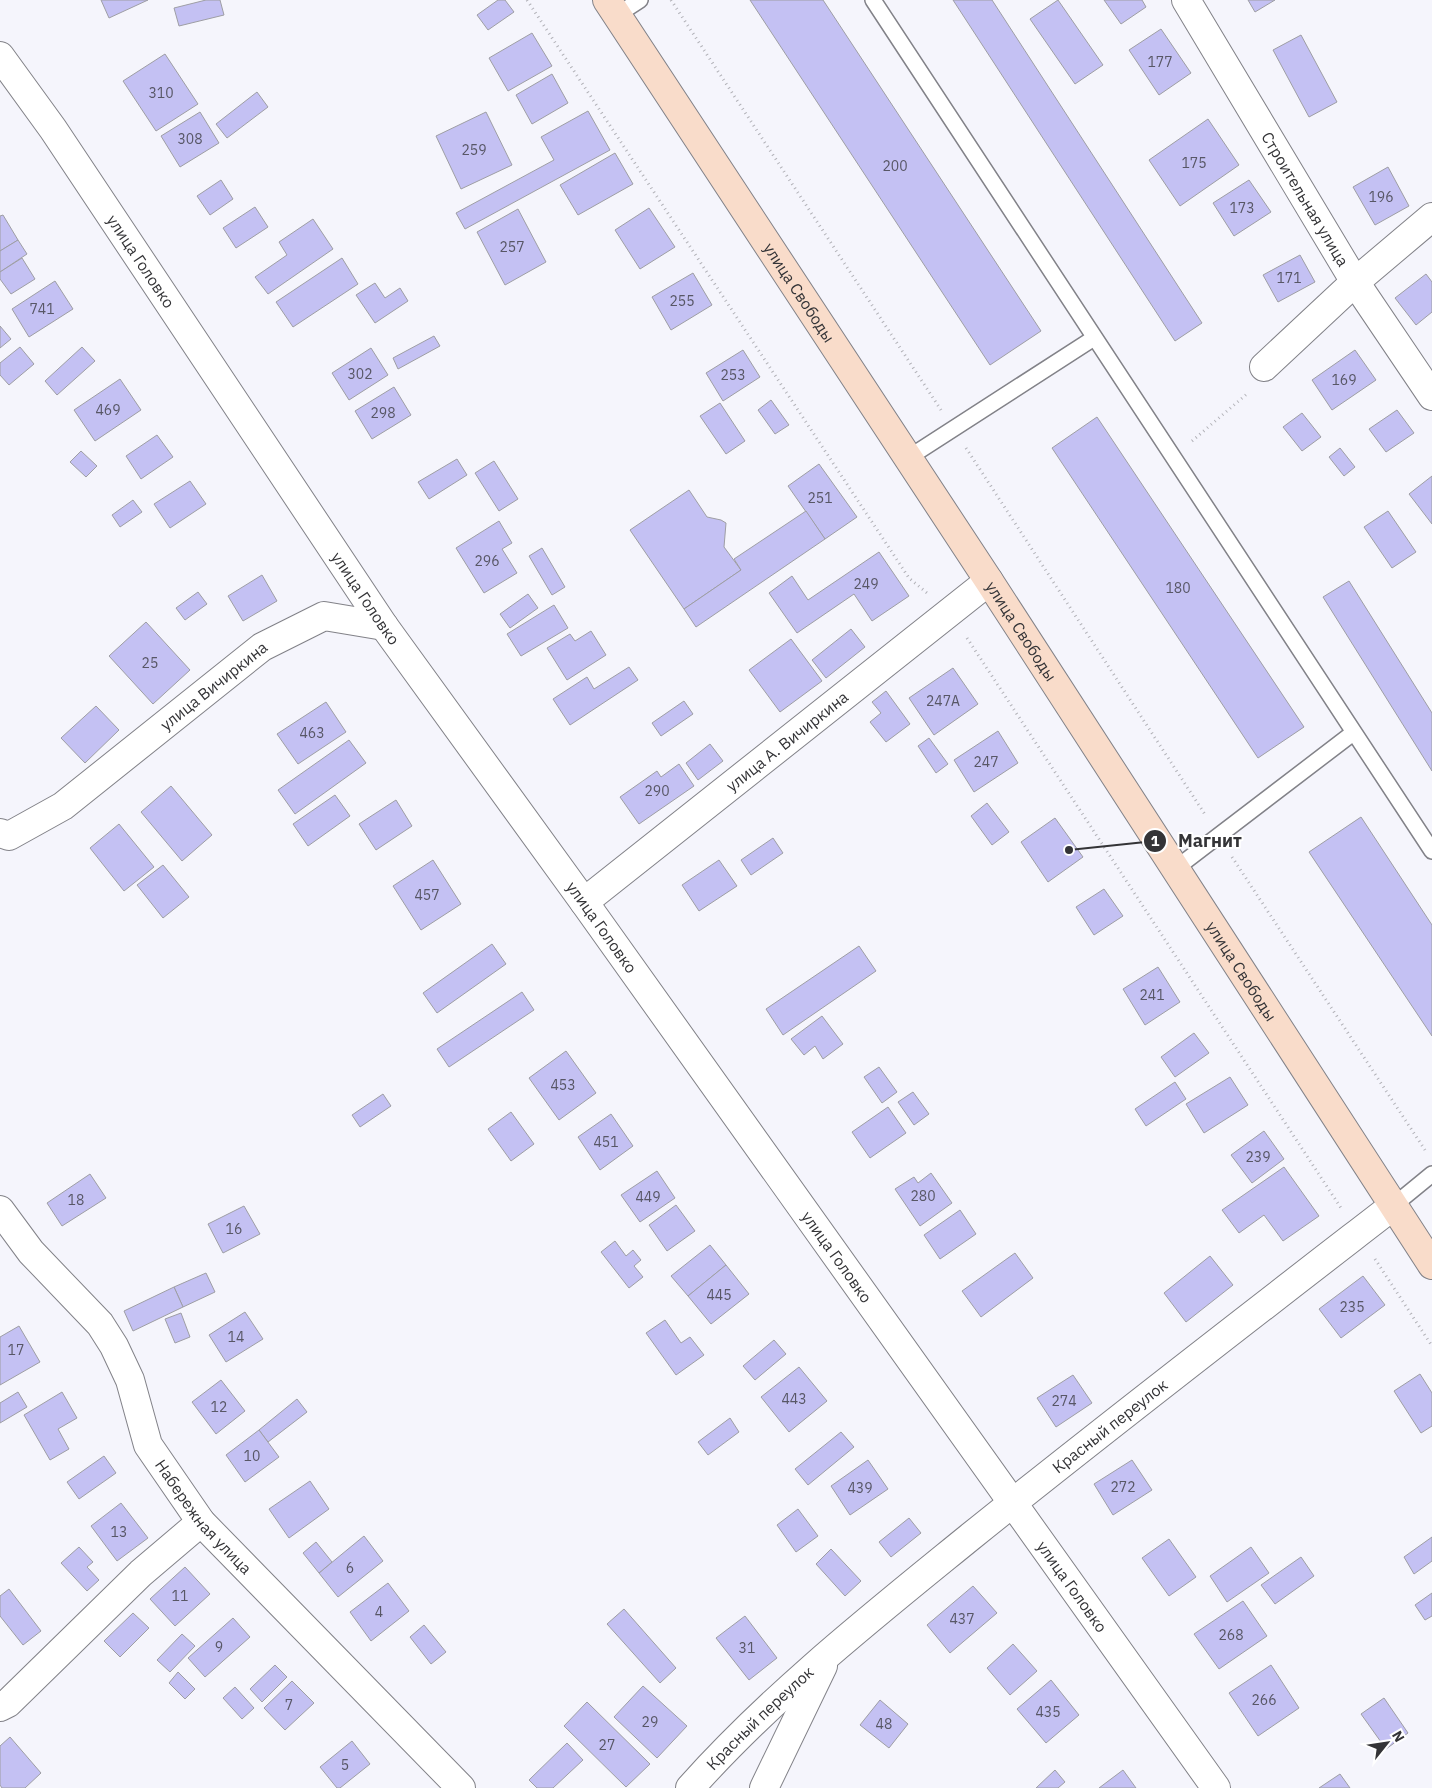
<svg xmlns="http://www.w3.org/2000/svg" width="1432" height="1788" viewBox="0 0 1432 1788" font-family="'IBM Plex Sans',sans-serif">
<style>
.building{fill:#c4c1f3;stroke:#9e9ea4}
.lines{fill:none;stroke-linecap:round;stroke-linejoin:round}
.lane-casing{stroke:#828288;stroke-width:18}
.street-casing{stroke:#828288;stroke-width:30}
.secondary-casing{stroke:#828288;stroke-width:30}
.path{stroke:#b1b1b7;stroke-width:3;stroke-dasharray:1 4;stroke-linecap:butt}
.lane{stroke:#fff;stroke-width:15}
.street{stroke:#fff;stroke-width:28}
.secondary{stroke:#f9dcca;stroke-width:28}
.labels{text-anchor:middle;stroke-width:4;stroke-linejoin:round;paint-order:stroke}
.number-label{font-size:14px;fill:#585766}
.street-label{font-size:16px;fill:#343437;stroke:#fff}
.leader{fill:none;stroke:#343437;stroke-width:2}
.callout-dot{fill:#343437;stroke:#fff;stroke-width:2}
.mark-label{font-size:15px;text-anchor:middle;font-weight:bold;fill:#fff}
.callout-label{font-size:18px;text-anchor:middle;font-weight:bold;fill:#343437;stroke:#fff;stroke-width:4;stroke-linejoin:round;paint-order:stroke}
</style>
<rect width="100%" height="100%" fill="#f5f5fc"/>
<g class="building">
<polygon points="101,0 148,0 109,18"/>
<polygon points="206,0 220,0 224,15 179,26 174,8"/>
<polygon points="498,0 505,0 514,12 488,30 477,15"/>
<polygon points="750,0 823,0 1041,331 990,365"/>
<polygon points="953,0 992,0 1202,323 1175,341"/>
<polygon points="1058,0 1103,65 1075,84 1030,19"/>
<polygon points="1104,0 1142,0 1146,7 1121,24"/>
<polygon points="1248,0 1275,0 1255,12"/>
<polygon points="1161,29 1191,73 1159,95 1129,50"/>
<polygon points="532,33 552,66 508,91 489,58"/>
<polygon points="1301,35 1337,102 1309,117 1273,50"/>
<polygon points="165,54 198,104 156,131 123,81"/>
<polygon points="552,74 568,103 532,124 516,95"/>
<polygon points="257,92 268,107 227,138 216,124"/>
<polygon points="588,111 610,150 465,229 456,213 554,160 541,137"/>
<polygon points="200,112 219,143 180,167 161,136"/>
<polygon points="486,112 512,165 461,189 436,136"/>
<polygon points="1208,119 1239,165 1180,206 1149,160"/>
<polygon points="615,153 633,184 578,215 560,185"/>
<polygon points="1388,167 1409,206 1375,225 1353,187"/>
<polygon points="221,180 233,199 210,215 197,196"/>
<polygon points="1249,180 1271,212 1234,236 1213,203"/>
<polygon points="255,207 268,227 236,248 223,228"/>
<polygon points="649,208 675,247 640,269 615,230"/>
<polygon points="518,209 546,262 505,285 477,232"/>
<polygon points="3,215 18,240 0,251 0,216"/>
<polygon points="313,219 333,249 268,294 255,277 287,255 279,242"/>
<polygon points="18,240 27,254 0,272 0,251"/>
<polygon points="1300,255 1315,282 1278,302 1263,275"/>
<polygon points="22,258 35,279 11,294 0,279 0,272"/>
<polygon points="342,258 358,284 293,327 276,302"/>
<polygon points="693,273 712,305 671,330 652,297"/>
<polygon points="1426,274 1432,282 1432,312 1416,325 1395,298"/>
<polygon points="55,281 73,309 29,337 12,309"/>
<polygon points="375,283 385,298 400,288 408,301 375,323 356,295"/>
<polygon points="0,326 11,339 0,348"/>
<polygon points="434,336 440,346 398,369 393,358"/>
<polygon points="20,347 34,364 9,385 0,375 0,363"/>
<polygon points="82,347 95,361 57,395 45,381"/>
<polygon points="371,348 388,375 349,400 332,373"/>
<polygon points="743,350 760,377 723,401 706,373"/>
<polygon points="1355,350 1376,380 1332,410 1312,380"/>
<polygon points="120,379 141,410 95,441 74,410"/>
<polygon points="394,387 411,415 372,439 355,411"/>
<polygon points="771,400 789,425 775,434 758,410"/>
<polygon points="720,403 745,441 726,454 700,416"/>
<polygon points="1397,410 1414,433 1386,452 1369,429"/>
<polygon points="1302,413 1321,437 1302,451 1283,427"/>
<polygon points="1097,417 1304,727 1258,758 1052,448"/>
<polygon points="157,435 173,457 141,479 126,456"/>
<polygon points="1340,448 1355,467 1344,476 1329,457"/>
<polygon points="81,451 97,466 86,477 70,462"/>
<polygon points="457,459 467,475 429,499 418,482"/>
<polygon points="494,461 518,499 499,511 475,473"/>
<polygon points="819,464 857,517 825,539 788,486"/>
<polygon points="1432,476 1432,524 1409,494"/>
<polygon points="190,481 206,504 170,528 154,504"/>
<polygon points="689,490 707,517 721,520 726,523 724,547 741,570 684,609 630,530"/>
<polygon points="133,500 142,512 120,527 112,515"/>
<polygon points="806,511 825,539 696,627 684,609 741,570 734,559"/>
<polygon points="1388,511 1416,552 1392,568 1364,527"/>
<polygon points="499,521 512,543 502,549 517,573 484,593 456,548"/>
<polygon points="542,548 565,587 552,595 529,556"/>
<polygon points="879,552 909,596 872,621 854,594 797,633 769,593 792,576 808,600"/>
<polygon points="262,575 277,601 243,621 228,596"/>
<polygon points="1349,581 1432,713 1432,771 1323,597"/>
<polygon points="198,592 207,604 185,620 176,608"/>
<polygon points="528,594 538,608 510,628 500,614"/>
<polygon points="554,605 568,628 521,656 507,634"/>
<polygon points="146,622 190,670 153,704 109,656"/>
<polygon points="851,629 865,647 826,678 812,660"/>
<polygon points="591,631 606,655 567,680 547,648 570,634 575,641"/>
<polygon points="791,639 822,681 780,712 749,670"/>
<polygon points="629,667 638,680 570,725 553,699 587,677 594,689"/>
<polygon points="953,668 978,704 934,735 909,698"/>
<polygon points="886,691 910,724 886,742 870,722 881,713 872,702"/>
<polygon points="684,701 693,714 661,736 652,723"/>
<polygon points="326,702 346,732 298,764 277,734"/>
<polygon points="96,706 119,730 85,763 61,738"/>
<polygon points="998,731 1018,763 974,792 954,760"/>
<polygon points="929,738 948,764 936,773 918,746"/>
<polygon points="349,740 366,763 295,814 278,790"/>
<polygon points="710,744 723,761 698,780 686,763"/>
<polygon points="679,764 694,786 639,824 620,797 657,771 661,777"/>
<polygon points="171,786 212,835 182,861 141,812"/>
<polygon points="335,795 350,816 308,846 293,824"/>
<polygon points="396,800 412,826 376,850 359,824"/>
<polygon points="987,803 1009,832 992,845 971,816"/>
<polygon points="1361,817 1432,925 1432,1036 1309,852"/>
<polygon points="1055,818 1083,857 1048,882 1021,842"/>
<polygon points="119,824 154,867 124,891 90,848"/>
<polygon points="773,838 783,853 751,875 741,860"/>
<polygon points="433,860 461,904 421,930 393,886"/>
<polygon points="719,860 737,886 699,911 682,885"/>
<polygon points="163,865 189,897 163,918 137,885"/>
<polygon points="1104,889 1123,916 1094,935 1076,907"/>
<polygon points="492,944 506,964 437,1013 423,993"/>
<polygon points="859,946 876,971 783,1035 766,1009"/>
<polygon points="1158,967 1180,1002 1145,1025 1123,989"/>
<polygon points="522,992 534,1010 449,1067 437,1049"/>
<polygon points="822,1016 843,1044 823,1059 815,1046 804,1055 791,1039"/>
<polygon points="1194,1033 1209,1053 1175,1077 1161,1057"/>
<polygon points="566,1051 596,1093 559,1120 529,1078"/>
<polygon points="879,1067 897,1092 882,1103 864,1077"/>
<polygon points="1230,1077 1248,1105 1204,1133 1186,1104"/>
<polygon points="1175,1082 1186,1099 1146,1126 1135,1109"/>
<polygon points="913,1092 929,1114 914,1125 898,1102"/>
<polygon points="383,1094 391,1106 360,1127 352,1115"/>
<polygon points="888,1107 906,1133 870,1158 852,1132"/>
<polygon points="511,1112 534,1144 511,1161 488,1129"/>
<polygon points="611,1114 633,1146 600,1170 578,1137"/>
<polygon points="1264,1131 1284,1159 1252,1183 1231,1155"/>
<polygon points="1284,1167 1319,1216 1283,1241 1264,1215 1239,1233 1222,1210"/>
<polygon points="657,1171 675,1198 640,1222 621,1195"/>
<polygon points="931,1173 952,1203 920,1226 895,1189 914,1177 918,1183"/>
<polygon points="90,1174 106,1198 62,1226 47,1203"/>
<polygon points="676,1205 695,1231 667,1251 649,1225"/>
<polygon points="244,1206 260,1234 223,1253 208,1224"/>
<polygon points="960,1210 976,1234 940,1259 924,1235"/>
<polygon points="615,1241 626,1256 633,1250 641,1260 634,1266 643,1277 629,1288 601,1252"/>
<polygon points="710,1245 726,1265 688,1296 671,1276"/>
<polygon points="1015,1253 1033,1278 981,1317 962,1291"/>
<polygon points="1210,1256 1233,1285 1186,1322 1164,1293"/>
<polygon points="726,1265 749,1294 711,1324 688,1296"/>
<polygon points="206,1273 215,1292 183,1307 174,1287"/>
<polygon points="1363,1276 1385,1305 1341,1338 1319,1309"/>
<polygon points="174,1287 183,1307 133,1331 124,1311"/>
<polygon points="245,1312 263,1339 226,1362 209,1335"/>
<polygon points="181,1313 190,1337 175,1343 165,1319"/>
<polygon points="665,1320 681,1343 690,1337 704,1355 676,1375 646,1333"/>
<polygon points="19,1326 40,1362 0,1385 0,1337"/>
<polygon points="774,1340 786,1354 755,1380 743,1366"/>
<polygon points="799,1367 827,1401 789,1432 761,1397"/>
<polygon points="1420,1374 1432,1393 1432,1426 1421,1433 1394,1391"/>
<polygon points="1073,1375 1092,1403 1056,1427 1037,1398"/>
<polygon points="221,1380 245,1411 216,1434 192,1402"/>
<polygon points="18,1392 27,1407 0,1423 0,1403"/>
<polygon points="62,1392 77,1418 58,1429 69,1449 50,1460 24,1415"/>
<polygon points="297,1399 307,1412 268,1442 259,1430"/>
<polygon points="730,1418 739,1432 708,1455 698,1442"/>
<polygon points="259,1430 279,1457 245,1482 226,1455"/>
<polygon points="841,1432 854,1447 808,1485 795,1469"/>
<polygon points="104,1456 116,1473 79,1499 67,1482"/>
<polygon points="868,1460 888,1489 850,1515 831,1486"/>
<polygon points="1132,1460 1152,1490 1113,1515 1094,1484"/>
<polygon points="310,1481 329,1509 289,1538 269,1509"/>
<polygon points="121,1503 148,1538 117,1561 91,1526"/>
<polygon points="798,1509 818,1536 796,1552 777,1525"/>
<polygon points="909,1518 921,1533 891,1557 879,1542"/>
<polygon points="364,1536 383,1561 338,1597 319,1573"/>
<polygon points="1432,1537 1432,1561 1414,1574 1404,1557"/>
<polygon points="1169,1539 1196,1577 1169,1596 1142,1558"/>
<polygon points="316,1542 332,1562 319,1573 303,1553"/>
<polygon points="79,1547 93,1562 87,1567 99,1580 87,1591 61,1563"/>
<polygon points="1251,1547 1269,1573 1227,1602 1210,1576"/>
<polygon points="831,1549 861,1581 845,1596 816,1564"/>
<polygon points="1301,1557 1314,1576 1275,1604 1261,1585"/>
<polygon points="185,1567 210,1594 175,1626 150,1599"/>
<polygon points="388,1583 409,1611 371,1641 350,1612"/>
<polygon points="973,1586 997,1613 950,1653 927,1625"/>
<polygon points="9,1589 41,1631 23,1645 0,1616 0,1596"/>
<polygon points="1432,1593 1432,1616 1425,1620 1415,1605"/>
<polygon points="1243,1601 1267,1636 1219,1669 1194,1634"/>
<polygon points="624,1609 676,1668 660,1683 607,1624"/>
<polygon points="133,1613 149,1628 120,1657 104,1641"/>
<polygon points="745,1616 777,1658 749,1680 716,1638"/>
<polygon points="233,1618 250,1637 205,1677 188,1658"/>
<polygon points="424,1625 446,1652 431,1664 410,1637"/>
<polygon points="182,1634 195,1646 170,1672 157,1660"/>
<polygon points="1013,1644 1037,1671 1010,1695 987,1668"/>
<polygon points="275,1665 287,1677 262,1702 250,1689"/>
<polygon points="1271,1665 1299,1708 1258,1736 1229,1693"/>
<polygon points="178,1672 195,1689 185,1699 169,1683"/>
<polygon points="1051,1680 1079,1715 1046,1743 1017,1709"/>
<polygon points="292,1681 314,1703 285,1730 264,1708"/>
<polygon points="643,1686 687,1726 657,1758 614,1717"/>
<polygon points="235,1687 254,1708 242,1719 223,1698"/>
<polygon points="1384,1698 1408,1733 1386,1749 1361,1714"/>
<polygon points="880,1700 908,1724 889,1748 860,1725"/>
<polygon points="587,1702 650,1764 626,1787 564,1726"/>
<polygon points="10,1737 41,1773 25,1788 2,1788 0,1785 0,1746"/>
<polygon points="352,1741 370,1764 340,1788 337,1788 320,1767"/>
<polygon points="567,1743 583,1760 553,1788 537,1788 529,1780"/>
<polygon points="1055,1770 1065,1782 1058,1788 1036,1788"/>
<polygon points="1123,1770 1136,1788 1099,1788"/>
<polygon points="1340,1774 1350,1788 1319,1788"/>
</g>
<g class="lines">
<g class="lane-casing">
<g id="lane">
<polyline points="873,0 1432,851"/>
<polyline points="617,15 640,0"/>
<polyline points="908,458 1094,338"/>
<polyline points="1175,869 1353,733"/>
<polyline points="1393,1206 1432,1174"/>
</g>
</g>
<g class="street-casing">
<g id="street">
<path id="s1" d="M1186 0 1355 282 1432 396"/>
<path id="s2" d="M0 56 53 129 384 626 584 902 1216 1788"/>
<polyline points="1264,367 1355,282 1432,217"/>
<path id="s3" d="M0 833 9 836 63 806 262 647 324 616 384 626"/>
<path id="s4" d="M584 902 989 581"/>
<path id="s5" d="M0 1210 31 1252 100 1324 114 1346 130 1380 148 1445 201 1522 461 1788"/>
<polyline points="0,1707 8,1703 141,1573 201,1522"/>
<path id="s6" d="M690 1788C774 1694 873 1616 970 1537 1109 1425 1252 1315 1393 1206"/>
<polyline points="764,1788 823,1666"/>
</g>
</g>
<g class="secondary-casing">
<g id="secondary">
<path id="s7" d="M607 0 989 581 1432 1265"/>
</g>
</g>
<g class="path">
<polyline points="527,0 909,578 927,593"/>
<polyline points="671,0 941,410"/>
<polyline points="1192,441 1248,393"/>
<polyline points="966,448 1206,816"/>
<polyline points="967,638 1341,1208"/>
<polyline points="1232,857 1425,1150"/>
<polyline points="1375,1259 1432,1346"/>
</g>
<use href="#lane" class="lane"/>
<use href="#street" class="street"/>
<use href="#secondary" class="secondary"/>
</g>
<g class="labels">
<g class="number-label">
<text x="1160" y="67">177</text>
<text x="161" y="98">310</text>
<text x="190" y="144">308</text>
<text x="474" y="155">259</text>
<text x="1194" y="168">175</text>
<text x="895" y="171">200</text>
<text x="1381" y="202">196</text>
<text x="1242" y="213">173</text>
<text x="512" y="252">257</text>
<text x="1289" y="283">171</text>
<text x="682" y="306">255</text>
<text x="42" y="314">741</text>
<text x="360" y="379">302</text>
<text x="733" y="380">253</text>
<text x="1344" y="385">169</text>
<text x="108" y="415">469</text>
<text x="383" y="418">298</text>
<text x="820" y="503">251</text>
<text x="487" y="566">296</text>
<text x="866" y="589">249</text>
<text x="1178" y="593">180</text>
<text x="150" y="668">25</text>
<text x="943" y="706">247А</text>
<text x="312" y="738">463</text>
<text x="986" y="767">247</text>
<text x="657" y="796">290</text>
<text x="427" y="900">457</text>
<text x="1152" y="1000">241</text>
<text x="563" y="1090">453</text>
<text x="606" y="1147">451</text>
<text x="1258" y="1162">239</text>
<text x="923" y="1201">280</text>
<text x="648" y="1202">449</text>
<text x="76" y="1205">18</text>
<text x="234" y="1234">16</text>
<text x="719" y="1300">445</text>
<text x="1352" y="1312">235</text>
<text x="236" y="1342">14</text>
<text x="16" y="1355">17</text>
<text x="794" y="1404">443</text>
<text x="1064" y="1406">274</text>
<text x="219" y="1412">12</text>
<text x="252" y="1461">10</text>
<text x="1123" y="1492">272</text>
<text x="860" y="1493">439</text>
<text x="119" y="1537">13</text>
<text x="350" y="1573">6</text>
<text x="180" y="1601">11</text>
<text x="379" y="1617">4</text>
<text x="962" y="1624">437</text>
<text x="1231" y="1640">268</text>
<text x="219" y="1652">9</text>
<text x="747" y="1653">31</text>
<text x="1264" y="1705">266</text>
<text x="289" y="1710">7</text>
<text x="1048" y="1717">435</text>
<text x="650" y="1727">29</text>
<text x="884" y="1729">48</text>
<text x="607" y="1750">27</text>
<text x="345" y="1770">5</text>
</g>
<g class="street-label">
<text dy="6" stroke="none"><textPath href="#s1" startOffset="232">Строительная улица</textPath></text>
<text dy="6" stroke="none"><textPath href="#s2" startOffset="249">улица Головко</textPath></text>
<text dy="6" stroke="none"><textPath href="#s7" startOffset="350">улица Свободы</textPath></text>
<text dy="6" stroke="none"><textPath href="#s2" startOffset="654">улица Головко</textPath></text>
<text dy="6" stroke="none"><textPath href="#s7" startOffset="755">улица Свободы</textPath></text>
<text dy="6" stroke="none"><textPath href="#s3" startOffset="264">улица Вичиркина</textPath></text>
<text dy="6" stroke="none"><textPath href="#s4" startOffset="259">улица А. Вичиркина</textPath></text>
<text dy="6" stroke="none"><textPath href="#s2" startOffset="1059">улица Головко</textPath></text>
<text dy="6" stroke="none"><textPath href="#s7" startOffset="1160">улица Свободы</textPath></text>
<text dy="6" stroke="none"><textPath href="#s2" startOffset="1464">улица Головко</textPath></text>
<text dy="6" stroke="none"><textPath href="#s6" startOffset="555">Красный переулок</textPath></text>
<text dy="6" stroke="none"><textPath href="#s5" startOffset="374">Набережная улица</textPath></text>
<text dy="6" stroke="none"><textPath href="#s2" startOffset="1869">улица Головко</textPath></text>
<text dy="6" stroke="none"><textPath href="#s6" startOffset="99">Красный переулок</textPath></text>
</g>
</g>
<path class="leader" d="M1069 850L1155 841"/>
<g class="callout-dot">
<circle cx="1069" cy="850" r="5"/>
<circle cx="1155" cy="841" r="12"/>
</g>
<g class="mark-label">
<text x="1155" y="846">1</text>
</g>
<g class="callout-label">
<text x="1210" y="847">Магнит</text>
</g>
<g transform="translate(1387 1743) rotate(60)" stroke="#ffffff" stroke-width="4" paint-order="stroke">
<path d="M0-4L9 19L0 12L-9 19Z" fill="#343437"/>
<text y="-8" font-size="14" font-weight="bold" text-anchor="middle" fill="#343437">N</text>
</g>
</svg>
